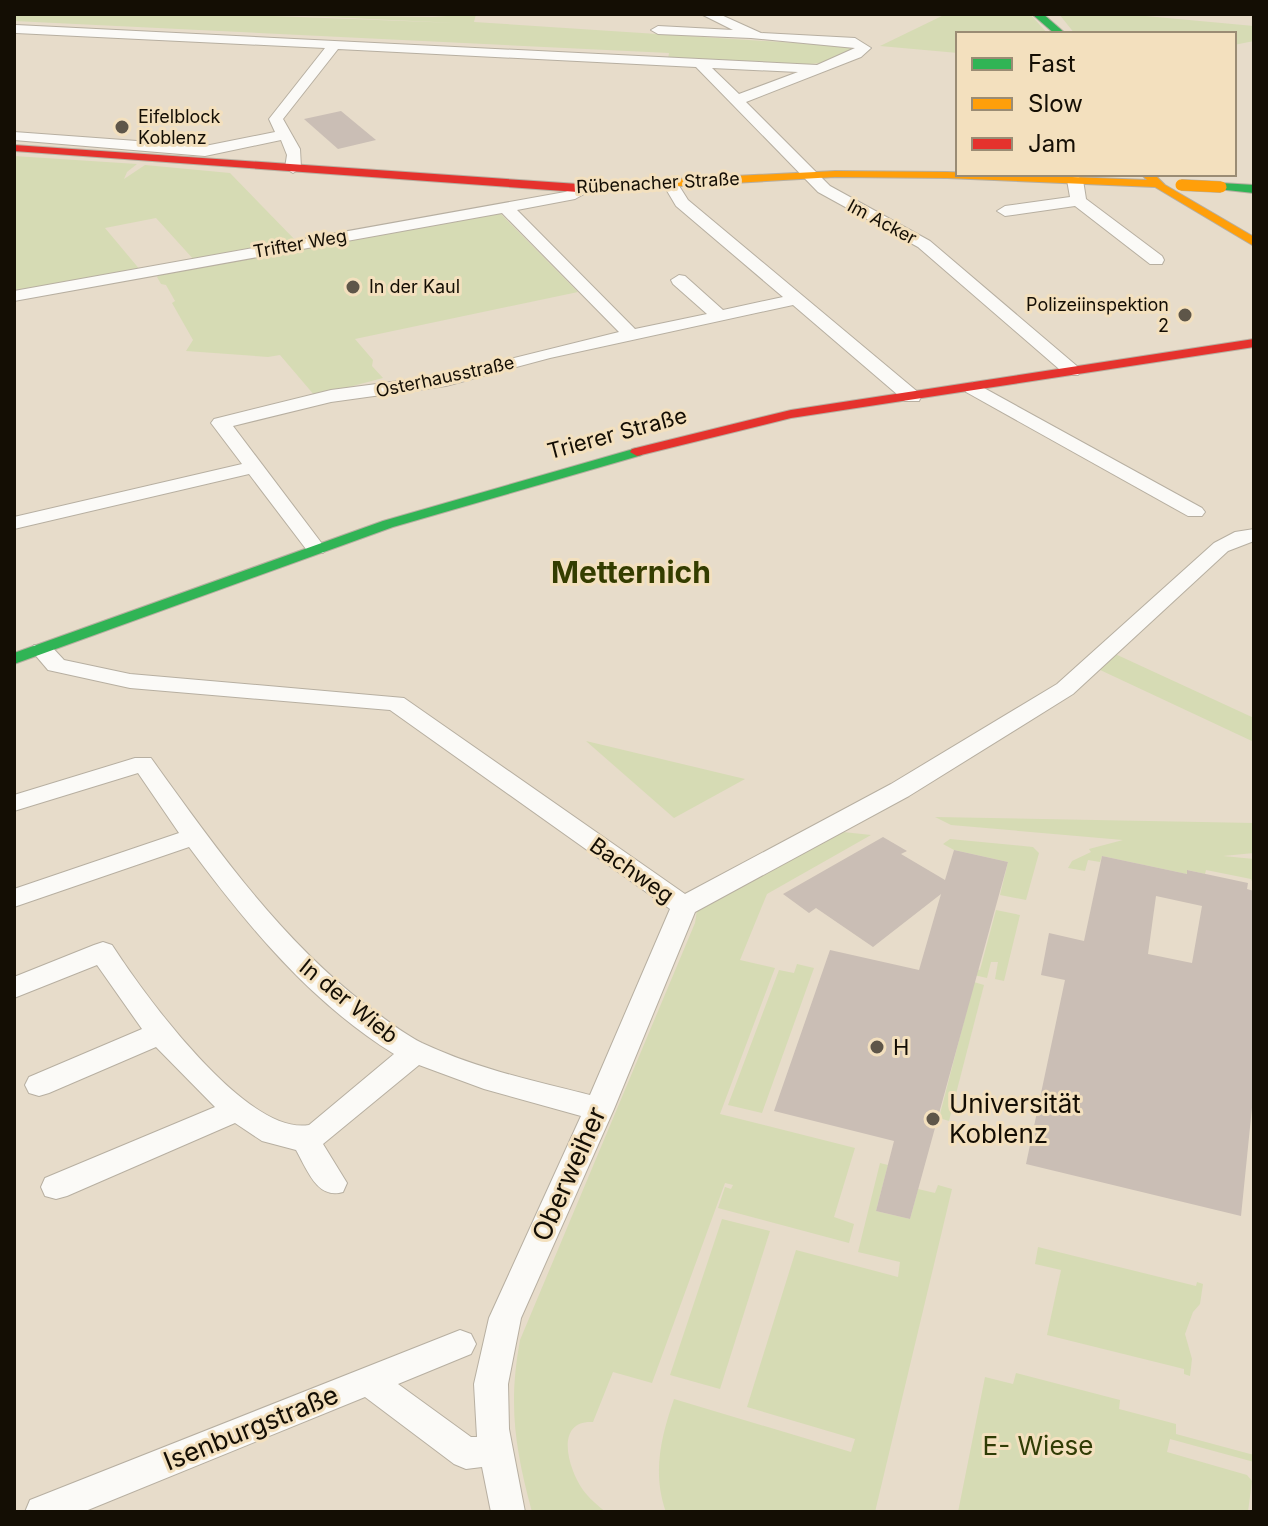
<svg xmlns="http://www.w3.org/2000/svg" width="1268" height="1526" viewBox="0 0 1268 1526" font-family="Inter,sans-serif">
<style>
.green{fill:#d6dbb4}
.building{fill:#cabeb5;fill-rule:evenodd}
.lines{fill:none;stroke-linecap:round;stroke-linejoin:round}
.street-casing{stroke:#b7afa1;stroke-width:2}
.fast-casing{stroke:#b7afa1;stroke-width:2}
.slow-casing{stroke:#b7afa1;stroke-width:2}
.jam-casing{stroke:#b7afa1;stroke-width:2}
.street{fill:#fbfaf7;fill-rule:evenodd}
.fast{fill:#30b455;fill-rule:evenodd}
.slow{fill:#ff9f0a;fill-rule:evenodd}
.jam{fill:#e5322d;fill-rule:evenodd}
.slow-bridge-casing{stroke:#b7afa1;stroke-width:12;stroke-linecap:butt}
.slow-bridge{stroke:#ff9f0a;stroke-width:11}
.poi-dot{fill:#5e5649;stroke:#f3e0be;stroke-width:3}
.labels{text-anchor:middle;stroke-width:6;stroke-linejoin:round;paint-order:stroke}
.far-poi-label{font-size:18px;fill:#140e04;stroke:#f3e0be;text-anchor:start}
.far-street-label{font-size:18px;fill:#140e04;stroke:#f3e0be}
.street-label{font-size:22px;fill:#140e04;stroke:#f3e0be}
.poi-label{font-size:22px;fill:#140e04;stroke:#f3e0be;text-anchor:start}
.near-poi-label{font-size:26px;fill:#140e04;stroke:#f3e0be;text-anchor:start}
.near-street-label{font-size:26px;fill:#140e04;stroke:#f3e0be}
.near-park-label{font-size:26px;fill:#303c05;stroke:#f3e0be}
.district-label{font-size:30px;font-weight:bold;fill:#343d00;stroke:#f3e0be}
</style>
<rect width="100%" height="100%" fill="#e7dcca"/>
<g class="green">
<polygon points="14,14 221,14 456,23 262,14 433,17 476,14 474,22 857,47 832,62 799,65 668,60 669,53 14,21"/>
<polygon points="946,14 1030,14 1048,34 958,34 958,53 880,46"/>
<polygon points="1059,14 1124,14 1254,26 1254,41 1234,45 1234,34 1075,34"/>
<polygon points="14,156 137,164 127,172 124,179 145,165 230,173 298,243 195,261 156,218 105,228 141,271 14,290"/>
<polygon points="497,210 578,292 355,339 373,360 372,366 383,378 315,396 280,355 268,357 186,351 193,340 172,303 175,301 166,285 161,284 157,277 163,272"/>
<polygon points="1113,653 1254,718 1254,742 1098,669"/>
<polygon points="586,741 745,779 674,818"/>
<polygon points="935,817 1254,823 1254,853 1223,856 1254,859 1254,886 1251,879 1206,870 1205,874 1188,870 1187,874 1102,856 1100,862 1088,860 1085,871 1068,868 1072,861 1091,852 1089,849 1123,840 951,825"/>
<path d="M834 831 871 835 767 894 740 960 775 968 720 1114 855 1148 834 1217 854 1224 849 1243 718 1208 725 1187 731 1189 733 1185 725 1183 652 1383 613 1372 593 1422C554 1420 568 1469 583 1490 589 1498 598 1506 606 1512H532C515 1448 508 1406 520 1340L695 923 697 910Z"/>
<polygon points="950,839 1033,847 1039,853 1026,900 1000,895 1008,862 954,850 943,844"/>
<polygon points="996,910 1020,915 1004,981 995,979 998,962 991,962 987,978 939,967 941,962 980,970"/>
<polygon points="797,964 814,968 762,1113 728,1105 779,970 794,973"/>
<polygon points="974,982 984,985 949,1121 939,1118"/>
<path d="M880 1163 888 1165 876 1211 910 1219 918 1189 935 1193 938 1185 952 1189 875 1512H666C652 1473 661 1437 674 1399L851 1452 855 1439 747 1407 796 1250 898 1277 900 1262 858 1252Z"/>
<polygon points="722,1219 770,1231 720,1389 670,1375"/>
<polygon points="1038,1247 1196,1286 1197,1282 1203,1284 1200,1304 1193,1312 1185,1334 1192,1359 1190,1376 1184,1374 1184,1369 1047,1335 1061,1270 1035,1264"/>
<polygon points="1016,1373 1120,1400 1119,1409 1176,1424 1176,1434 1254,1455 1254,1462 1170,1439 1167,1452 1247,1475 1252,1481 1248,1512 958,1512 985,1377 1013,1384"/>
</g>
<g class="building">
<polygon points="341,111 376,140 338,149 304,119"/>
<polygon points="883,837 907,851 901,854 945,880 954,850 1008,862 910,1219 876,1211 894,1141 774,1111 830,950 919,970 941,894 873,947 816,908 809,913 783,894"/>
<path d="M1102 856 1187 874V870L1248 883 1247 889 1254 891V1088L1241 1216 1026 1164 1065 980 1041 975 1049 933 1084 941ZM1156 896 1202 906 1192 963 1148 954Z"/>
</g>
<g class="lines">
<g class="street-casing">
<g id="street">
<path d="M701 14H719L761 33 855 38 871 48 861 57 746 102 830 186 930 241 1078 367 1081 371 1078 375H1066L918 247 818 192 696 67 338 49 283 119 300 149 301 168 293 173 285 168 287 155 281 140 205 156 14 140V132L205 146 275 132 269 119 325 48 16 33V25L817 65 855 48 751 38 658 34 651 30 658 26 733 30ZM712 68 798 72 739 94Z"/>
<polygon points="1075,175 1083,180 1086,199 1162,256 1164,260 1162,264 1150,264 1075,206 1005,216 997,211 1005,206 1070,197 1067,180"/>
<polygon points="671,179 676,181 688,200 919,393 921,397 919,401 905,401 793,305 550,358 446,386 331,402 233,426 323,545 326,549 323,553 309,553 249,474 14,529 14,517 242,464 211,423 214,419 331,390 445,375 619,332 502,213 14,301 14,291 565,192 585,184 593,189 575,199 517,210 635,329 707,314 673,284 671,280 679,275 685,276 723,310 783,297 676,206 663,184"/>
<polygon points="973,382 1202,508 1205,512 1202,516 1188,516 966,392 964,388"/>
<path d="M1254 529V541L1228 551 1073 694 909 796 695 912 614 1109 521 1318 508 1384 509 1429 525 1512H491L482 1467 466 1469 454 1464 365 1397 83 1512H25L30 1500 460 1330 471 1334 476 1344 471 1354 398 1384 471 1437H477L474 1384 489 1318 581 1116 484 1089 419 1065 323 1144 347 1183 343 1192C317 1200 307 1169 296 1150L262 1141 235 1123 67 1196 56 1199 45 1196 41 1187 45 1178 215 1107 156 1047 49 1093 39 1096 29 1093 25 1085 29 1077 142 1029 97 965 14 998V977L94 945 103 942 112 945C144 994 246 1136 309 1125L394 1054C310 1002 247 925 189 847L14 907V889L179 833 138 773 14 811V795L135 758H151C215 847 279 938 366 1005 384 1018 402 1033 422 1043 475 1068 533 1081 590 1095L670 909 390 710 130 688 48 670 31 650 34 645H50L64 660 130 674 404 698 685 894 891 784 1057 684 1214 543 1235 532Z"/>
</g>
</g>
<g class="fast-casing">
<g id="fast">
<polygon points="1032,14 1043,14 1066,34 1055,34"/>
<polygon points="1221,183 1254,185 1254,193 1217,189 1215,187"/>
<polygon points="637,448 642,449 642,455 393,527 14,664 14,653 383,521"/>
</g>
</g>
<g class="slow-casing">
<polygon id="slow" points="835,171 947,172 1147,180 1141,174 1154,174 1165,185 1254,237 1254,246 1155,187 947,178 835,177 578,192 572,188 578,184"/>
</g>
<g class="jam-casing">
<g id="jam">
<polygon points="14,145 578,184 584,188 578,192 14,151"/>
<polygon points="1254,339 1254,347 791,418 637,456 630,452 632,449 791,410"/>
</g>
</g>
<use href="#street" class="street"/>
<use href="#fast" class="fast"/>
<use href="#slow" class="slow"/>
<use href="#jam" class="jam"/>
<g class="slow-bridge-casing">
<polyline id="slow-bridge" points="1181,185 1221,187"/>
</g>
<use href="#slow-bridge" class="slow-bridge"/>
</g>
<g class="poi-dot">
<circle cx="122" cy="127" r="8"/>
<circle cx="353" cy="287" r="8"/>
<circle cx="1185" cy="315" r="8"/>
<circle cx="877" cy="1047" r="8"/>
<circle cx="933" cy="1119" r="8"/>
</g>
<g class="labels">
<g class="far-poi-label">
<text x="138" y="123">Eifelblock<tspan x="138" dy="21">Koblenz</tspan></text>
<text x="369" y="293">In der Kaul</text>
<text x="1169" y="311" text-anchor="end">Polizeiinspektion<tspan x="1169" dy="21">2</tspan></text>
</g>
<g class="far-street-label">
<text transform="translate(658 183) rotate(-3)" y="6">Rübenacher Straße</text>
<text transform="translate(882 222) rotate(28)" y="6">Im Acker</text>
<text transform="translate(300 244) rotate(-10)" y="6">Trifter Weg</text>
<text transform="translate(445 377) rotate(-12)" y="6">Osterhausstraße</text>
</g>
<g class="street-label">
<text transform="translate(617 433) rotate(-15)" y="8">Trierer Straße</text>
<text transform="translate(632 870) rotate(35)" y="8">Bachweg</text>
<text transform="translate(349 1001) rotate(39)" y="8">In der Wieb</text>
</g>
<g class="poi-label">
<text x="893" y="1055">H</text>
</g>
<g class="near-poi-label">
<text x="949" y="1113">Universität<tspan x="949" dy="30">Koblenz</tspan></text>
</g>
<g class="near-street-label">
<text transform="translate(569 1174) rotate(-66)" y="9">Oberweiher</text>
<text transform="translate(251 1428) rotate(-22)" y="9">Isenburgstraße</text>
</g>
<g class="near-park-label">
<text x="1038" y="1455">E- Wiese</text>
</g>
<g class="district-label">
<text x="631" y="583">Metternich</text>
</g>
</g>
<rect width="1268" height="1526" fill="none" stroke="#140e04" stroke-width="32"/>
<rect x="956" y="32" width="280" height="144" fill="#f3e0be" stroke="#9a8c74" stroke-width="2"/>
<rect x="972" y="58" width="40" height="12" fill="#30b455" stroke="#9a8c74" stroke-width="2"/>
<text x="1028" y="72" font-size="24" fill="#140e04">Fast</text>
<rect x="972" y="98" width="40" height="12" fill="#ff9f0a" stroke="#9a8c74" stroke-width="2"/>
<text x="1028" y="112" font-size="24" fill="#140e04">Slow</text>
<rect x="972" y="138" width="40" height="12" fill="#e5322d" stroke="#9a8c74" stroke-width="2"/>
<text x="1028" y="152" font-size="24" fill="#140e04">Jam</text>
</svg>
